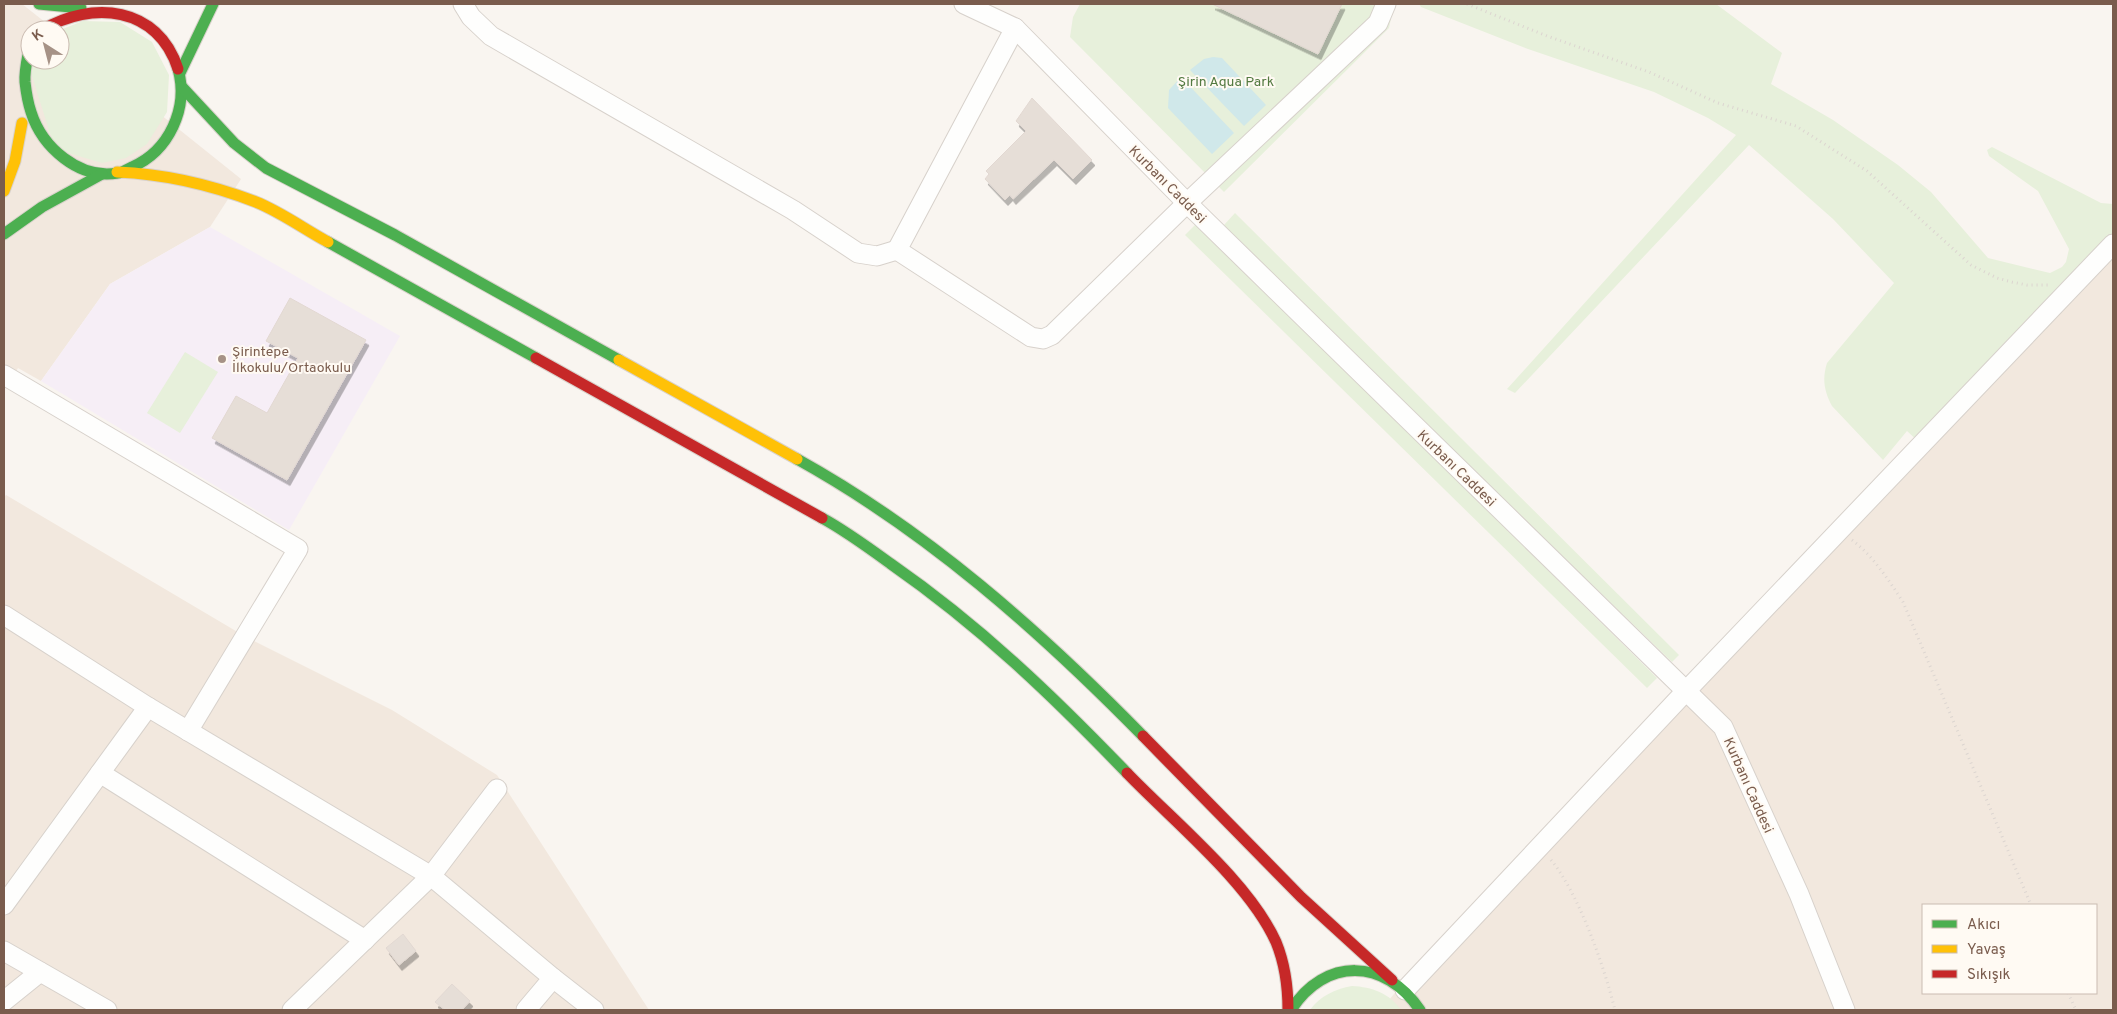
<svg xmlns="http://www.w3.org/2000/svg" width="2117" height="1014" viewBox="0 0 2117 1014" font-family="Overpass,sans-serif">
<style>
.residential{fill:#f2e8de;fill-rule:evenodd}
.education{fill:#f6eef6}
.green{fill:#e7f0db}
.water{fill:#d0e8ea}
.building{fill:#e6ded7;stroke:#e2d8d2;filter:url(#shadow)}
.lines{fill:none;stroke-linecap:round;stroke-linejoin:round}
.street-casing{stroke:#d7d1cb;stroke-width:21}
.fast-casing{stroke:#d9d2cb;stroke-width:13}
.slow-casing{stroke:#d9d2cb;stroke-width:13}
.jam-casing{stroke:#d9d2cb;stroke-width:13}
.path{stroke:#dcd5d0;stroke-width:3;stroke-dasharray:1 4;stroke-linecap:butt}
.street{stroke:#fefefd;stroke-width:19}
.fast{stroke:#4caf50;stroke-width:11}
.slow{stroke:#ffc107;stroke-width:11}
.jam{stroke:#c62828;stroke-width:11}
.poi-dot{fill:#a69286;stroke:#fffaf3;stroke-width:2}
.labels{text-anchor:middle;stroke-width:4;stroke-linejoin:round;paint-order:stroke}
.park-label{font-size:14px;fill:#537a41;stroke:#fffaf3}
.street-label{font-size:14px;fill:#7a5c4d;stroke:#fffaf3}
.poi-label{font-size:14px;fill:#7a5c4d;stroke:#fffaf3;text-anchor:start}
</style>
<defs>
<filter id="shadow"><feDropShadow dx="3" dy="5.5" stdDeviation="0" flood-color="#0004"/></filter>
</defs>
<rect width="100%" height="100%" fill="#f9f5f0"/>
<g class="residential">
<polygon points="4,4 22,4 55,30 30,30 30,60 60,60 60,34 241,179 210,227 110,284 41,381 18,368 4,390"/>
<path d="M2113 258V1010H1381L1427 953 1475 902 1708 683 1732 652 2050 319ZM1923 905H2096V993H1923Z"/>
<polygon points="6,495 246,637 392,710 497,775 649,1010 4,1010 4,497"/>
</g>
<polygon class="education" points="210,227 400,336 289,530 41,381 110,284"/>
<g class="green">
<polygon points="1080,4 1394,4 1389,28 1224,192 1070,37 1073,17"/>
<path d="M1419 4H1716L1782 53 1771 84 1833 120 1898 165 1931 192 1988 258 2050 273 2062 267 2066 262 2069 249 2038 191 1989 156 1987 150 1992 147 2101 203 2113 204V238L1922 445 1907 431 1883 460 1832 406C1824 391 1822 379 1827 363L1894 283 1833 219 1749 145 1515 393 1507 389 1736 135 1708 118 1654 92 1528 49 1421 7Z"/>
<polygon points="83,21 120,22 152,42 169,75 167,112 147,144 126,158 102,163 55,149 30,70 34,60 60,60 60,30"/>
<polygon points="1235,213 1679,655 1672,662 1383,383 1224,225"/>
<polygon points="1197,223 1657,678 1647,688 1185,235"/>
<polygon points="185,352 218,372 180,433 147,413"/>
<path d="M1352 986C1372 987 1389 993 1401 1010H1310C1320 996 1335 989 1352 986Z"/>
</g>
<g class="water">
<polygon points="1213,57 1222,58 1266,105 1244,126 1190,70 1204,59"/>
<polygon points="1181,77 1234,133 1212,154 1168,108 1169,90"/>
</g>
<g class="building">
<polygon points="1212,4 1342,4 1318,54"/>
<polygon points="1032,98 1092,160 1073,179 1054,160 1013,199 1010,195 1005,200 985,179 989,174 986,171 1026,131 1016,121"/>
<polygon points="290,298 366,340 287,480 212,438 236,396 267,413 298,358 266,341"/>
<polygon points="403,934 416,951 399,965 386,948"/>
<polygon points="452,984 470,1001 462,1010 445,1010 435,1002"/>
</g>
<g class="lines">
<g class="street-casing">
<g id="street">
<polyline points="463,4 471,17 491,36 793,210 858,253 877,256 897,250"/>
<polyline points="964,4 1015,28 1187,203 1723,727 1799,894 1845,1010"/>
<polyline points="1015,28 897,250 1031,337 1043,339 1052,335 1187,203 1378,23 1386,4"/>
<polyline points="4,375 298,549 188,731"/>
<polyline points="4,615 148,707 431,876 497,789"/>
<polyline points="100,773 365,940"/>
<polyline points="4,905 148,707"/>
<polyline points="4,951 107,1010"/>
<polyline points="553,978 594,1010"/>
<polyline points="1405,990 1686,691 2113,244"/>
<polyline points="4,1001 40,972"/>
<polyline points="292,1010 431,876 553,978 526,1010"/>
</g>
</g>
<g class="fast-casing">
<g id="fast">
<polyline points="39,4 81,8"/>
<path d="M30 44C28 56 24 70 25 82 26 91 28 103 31 112 42 147 79 180 118 173 122 173 128 169 132 167 169 151 189 108 178 69"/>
<polyline points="180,73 213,4"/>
<polyline points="182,87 234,143 266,168 395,235 619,360"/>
<polyline points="4,234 42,207 102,174"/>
<polyline points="328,242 536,358"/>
<path d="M797 459C927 531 1039 630 1143 736"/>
<path d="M822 518C846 531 869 548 891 564 980 626 1052 695 1127 773"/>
<path d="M1291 1010C1325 957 1385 958 1420 1010"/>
</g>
</g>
<g class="slow-casing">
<g id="slow">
<path d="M117 172C165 174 212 185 256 202 281 212 304 229 328 242"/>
<polyline points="4,191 15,161 22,123"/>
<polyline points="619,360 797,459"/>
</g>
</g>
<g class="jam-casing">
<g id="jam">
<path d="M42 30C92 0 158 6 178 69"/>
<polyline points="536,358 822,518"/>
<polyline points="1143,736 1301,897 1392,980"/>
<path d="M1127 773C1173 821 1249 882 1276 942 1285 964 1288 987 1288 1010"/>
</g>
</g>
<g class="path">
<polyline points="1467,4 1547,36 1649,72 1718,103 1796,126 1867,171 1971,265 1997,278 2012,282 2027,285 2050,285"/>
<path d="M1852 540C1873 556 1888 579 1903 602L2031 905"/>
<path d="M1551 860C1579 894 1604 966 1615 1010"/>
<polyline points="2068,993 2076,1010"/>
</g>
<use href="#street" class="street"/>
<use href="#fast" class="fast"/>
<use href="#slow" class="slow"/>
<use href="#jam" class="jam"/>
</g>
<circle class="poi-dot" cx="222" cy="359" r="5"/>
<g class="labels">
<g class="park-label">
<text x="1226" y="86">Şirin Aqua Park</text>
</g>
<g class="street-label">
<text transform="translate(1168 184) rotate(45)" y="5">Kurbanı Caddesi</text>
<text transform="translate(1457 468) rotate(44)" y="5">Kurbanı Caddesi</text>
<text transform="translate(1749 785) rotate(66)" y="5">Kurbanı Caddesi</text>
</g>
<g class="poi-label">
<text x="232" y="356">Şirintepe<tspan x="232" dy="16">İlkokulu/Ortaokulu</tspan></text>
</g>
</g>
<rect width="2117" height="1014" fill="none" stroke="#7a5c4d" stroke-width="10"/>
<rect x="1922" y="904" width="175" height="90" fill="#fffaf3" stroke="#cabbb1"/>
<rect x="1932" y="920" width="25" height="8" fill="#4caf50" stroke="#cabbb1"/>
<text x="1967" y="929" font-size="15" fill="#7a5c4d">Akıcı</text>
<rect x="1932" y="945" width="25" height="8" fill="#ffc107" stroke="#cabbb1"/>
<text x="1967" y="954" font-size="15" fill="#7a5c4d">Yavaş</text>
<rect x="1932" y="970" width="25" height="8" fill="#c62828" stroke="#cabbb1"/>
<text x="1967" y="979" font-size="15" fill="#7a5c4d">Sıkışık</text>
<g transform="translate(45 45) rotate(324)"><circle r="24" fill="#fffaf3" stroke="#cabbb1"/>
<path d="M0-4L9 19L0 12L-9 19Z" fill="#a69286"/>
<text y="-8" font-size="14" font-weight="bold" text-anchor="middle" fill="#7a5c4d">K</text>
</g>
</svg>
